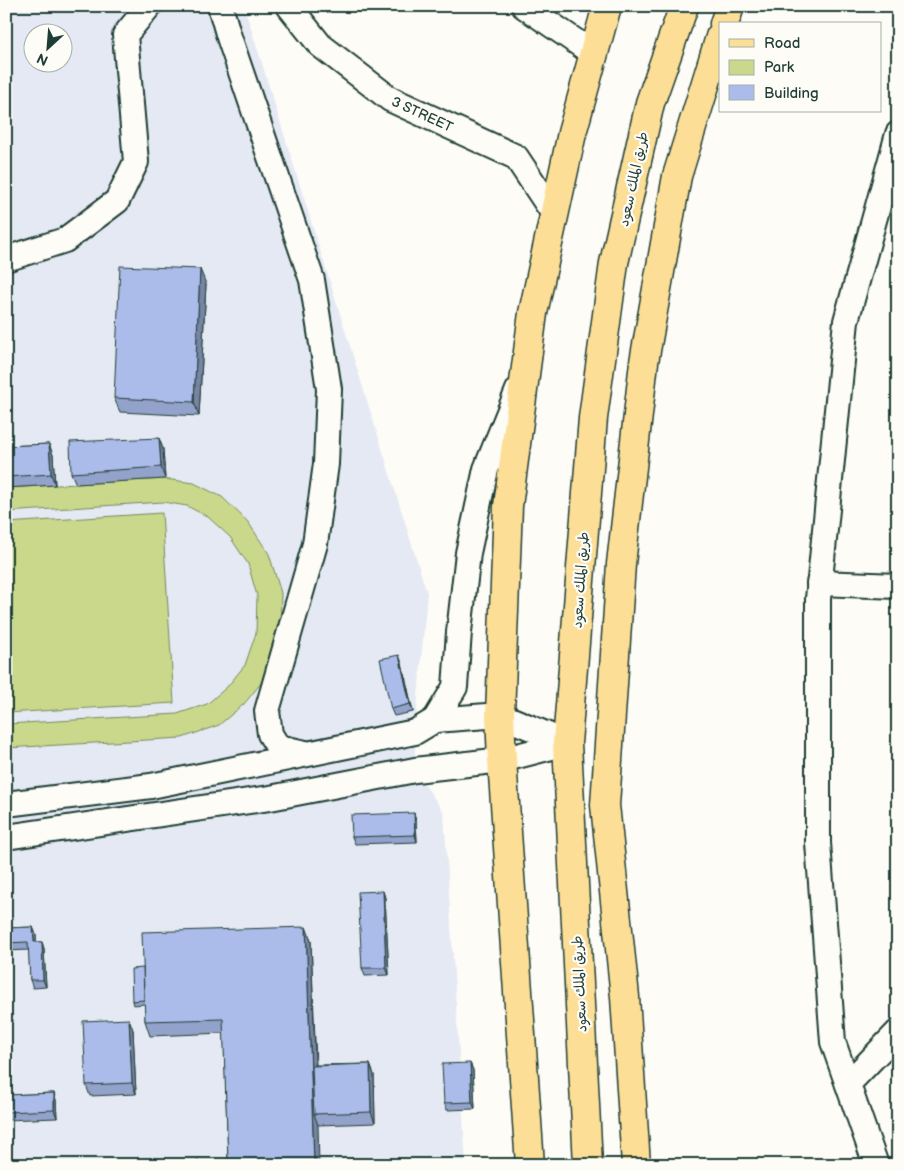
<svg xmlns="http://www.w3.org/2000/svg" width="904" height="1171" viewBox="0 0 904 1171" font-family="'Balsamiq Sans','Playpen Sans Arabic',sans-serif">
<style>
.built{fill:#e4e9f3;fill-rule:evenodd}
.green{fill:#cad88b;stroke:#748a60}
.lines{fill:none;stroke-linecap:round;stroke-linejoin:round}
.minor-casing{stroke:#1f3d34;stroke-width:28}
.primary-casing{stroke:#1f3d34;stroke-width:31}
.minor{stroke:#fdfcf7;stroke-width:24}
.primary{stroke:#fdde96;stroke-width:28}
.wall{fill:#93a2ca;stroke:#1f3d34}
.shaded-wall{fill:#7884a4;stroke:#1f3d34}
.building{fill:#abbceb;stroke:#1f3d34}
.labels{text-anchor:middle;stroke-width:4.5;stroke-linejoin:round;paint-order:stroke}
.street-label{font-size:14px;fill:#1f3d34;stroke:#fdfcf7}
</style>
<rect width="100%" height="100%" fill="#fdfcf7"/>
<filter id="ink" filterUnits="userSpaceOnUse"><feTurbulence type="fractalNoise" baseFrequency=".02" numOctaves="2"/><feDisplacementMap in="SourceGraphic" scale="10" xChannelSelector="R" yChannelSelector="G"/><feConvolveMatrix kernelMatrix="1 2 1 2 8 2 1 2 1" color-interpolation-filters="sRGB"/></filter>
<g filter="url(#ink)">
<path class="built" d="M6 6H244L427 593 415 732V770L444 813 466 1165H6ZM32 32H62V62H32Z"/>
<g class="green">
<polygon points="165,479 194,483 222,497 248,522 269,554 281,593 280,638 267,676 244,704 219,725 182,738 6,748 6,724 177,714 207,704 227,687 245,665 256,633 257,596 248,564 230,537 208,517 187,506 163,502 6,512 6,488"/>
<polygon points="162,513 174,703 6,713 6,523"/>
</g>
<g class="lines">
<g class="minor-casing">
<g id="minor">
<polyline points="220,6 229,37 312,280 329,389 326,464 315,544 267,711 270,734 278,747 305,753"/>
<path id="s1" d="M289 6 320 45 390 99 516 157 554 214"/>
<polyline points="524,6 594,54"/>
<polyline points="6,259 65,240 117,201 136,162 125,35 149,6"/>
<polyline points="819,583 898,586"/>
<polyline points="435,720 455,687 459,632 468,553 486,469 518,390"/>
<polyline points="6,804 151,786 415,732 435,720 500,715 567,743 502,760 415,770 270,798 6,837"/>
<polyline points="848,1084 898,1032"/>
<polyline points="876,1165 833,1042 818,843 818,599 846,321 898,134"/>
</g>
</g>
<g class="primary-casing">
<g id="primary">
<polyline points="724,24 730,6"/>
<polyline points="530,1165 502,760 500,715 508,506 533,313 572,133 607,6"/>
<polyline points="588,1165 567,743 593,418 614,263 650,103 684,6"/>
<polyline points="636,1165 625,997 605,805 621,564 644,362 677,176 720,37"/>
</g>
</g>
<use href="#minor" class="minor"/>
<use href="#primary" class="primary"/>
</g>
<g class="wall">
<polygon points="206,284 199,416 120,412 114,398"/>
<polygon points="159,438 163,449 165,479 76,484 71,473"/>
<polygon points="49,444 53,455 55,485 6,488 6,446"/>
<polygon points="402,663 413,712 394,716 391,709"/>
<polygon points="414,813 416,821 417,842 355,844 352,837"/>
<polygon points="383,891 385,898 389,975 365,976 362,968"/>
<polygon points="33,927 36,935 36,942 42,942 44,949 46,987 33,988 30,980 29,950 6,951 6,928"/>
<polygon points="306,927 311,941 316,1065 370,1064 374,1075 375,1123 318,1125 228,1160 224,1033 150,1036 145,1021 145,1004 133,1005 132,1001 143,968"/>
<polygon points="129,1019 133,1030 136,1094 90,1096 86,1085"/>
<polygon points="470,1063 473,1070 475,1109 447,1110 444,1103"/>
<polygon points="54,1093 56,1100 57,1118 6,1120 6,1095"/>
</g>
<g class="shaded-wall">
<polygon points="200,269 206,284 199,416 194,402"/>
<polygon points="159,438 163,449 165,479 161,467"/>
<polygon points="49,444 53,455 55,485 51,474"/>
<polygon points="399,655 402,663 413,712 410,704"/>
<polygon points="414,813 416,821 417,842 415,835"/>
<polygon points="383,891 385,898 389,975 386,968"/>
<polygon points="33,927 36,935 37,950 34,942"/>
<polygon points="306,927 311,941 317,1114 314,1114 318,1125 319,1165 314,1165"/>
<polygon points="42,942 44,949 46,987 43,980"/>
<polygon points="129,1019 133,1030 136,1094 132,1083"/>
<polygon points="470,1063 473,1070 475,1109 472,1102"/>
<polygon points="370,1064 374,1075 375,1123 371,1112"/>
<polygon points="54,1093 56,1100 57,1118 54,1110"/>
</g>
<g class="building">
<polygon points="120,266 200,269 194,402 114,398"/>
<polygon points="159,438 161,467 71,473 70,442"/>
<polygon points="49,444 51,474 6,477 6,446"/>
<polygon points="399,655 410,704 391,709 380,659"/>
<polygon points="414,813 415,835 352,837 351,815"/>
<polygon points="383,891 386,968 362,968 358,892"/>
<polygon points="33,927 34,942 42,942 43,980 30,980 28,942 6,943 6,928"/>
<polygon points="306,927 314,1165 150,1165 150,1162 228,1160 223,1019 145,1021 142,932"/>
<polygon points="143,968 144,1000 132,1001 131,969"/>
<polygon points="129,1019 132,1083 86,1085 83,1021"/>
<polygon points="470,1063 472,1102 444,1103 442,1064"/>
<polygon points="370,1064 371,1112 314,1114 312,1066"/>
<polygon points="54,1093 54,1110 6,1112 6,1095"/>
</g>
</g>
<g class="labels">
<g class="street-label">
<text dy="5" stroke="none"><textPath href="#s1" startOffset="174">3 STREET</textPath></text>
<text transform="translate(633 179) rotate(-78)" y="5">طريق الملك سعود</text>
<text transform="translate(580 580) rotate(-86)" y="5">طريق الملك سعود</text>
<text transform="translate(579 984) rotate(-93)" y="5">طريق الملك سعود</text>
</g>
</g>
<rect width="904" height="1171" fill="none" stroke="#fdfcf7" stroke-width="25"/>
<rect x="12" y="12" width="879" height="1146" fill="none" stroke="#1f3d34" stroke-width="2" filter="url(#ink)"/>
<rect x="719" y="22" width="162" height="90" fill="#fdfcf7" stroke="#a4b0a9"/>
<rect x="729" y="39" width="25" height="8" fill="#fdde96" stroke="#a4b0a9"/>
<text x="764" y="48" font-size="15" fill="#1f3d34">Road</text>
<rect x="729" y="60" width="25" height="15" fill="#cad88b" stroke="#a4b0a9"/>
<text x="764" y="72" font-size="15" fill="#1f3d34">Park</text>
<rect x="729" y="85" width="25" height="15" fill="#abbceb" stroke="#a4b0a9"/>
<text x="764" y="98" font-size="15" fill="#1f3d34">Building</text>
<g transform="translate(48 48) rotate(206)"><circle r="24" fill="#fdfcf7" stroke="#a4b0a9"/>
<path d="M0-4L9 19L0 12L-9 19Z" fill="#1f3d34"/>
<text y="-8" font-size="14" font-weight="bold" text-anchor="middle" fill="#1f3d34">N</text>
</g>
</svg>
